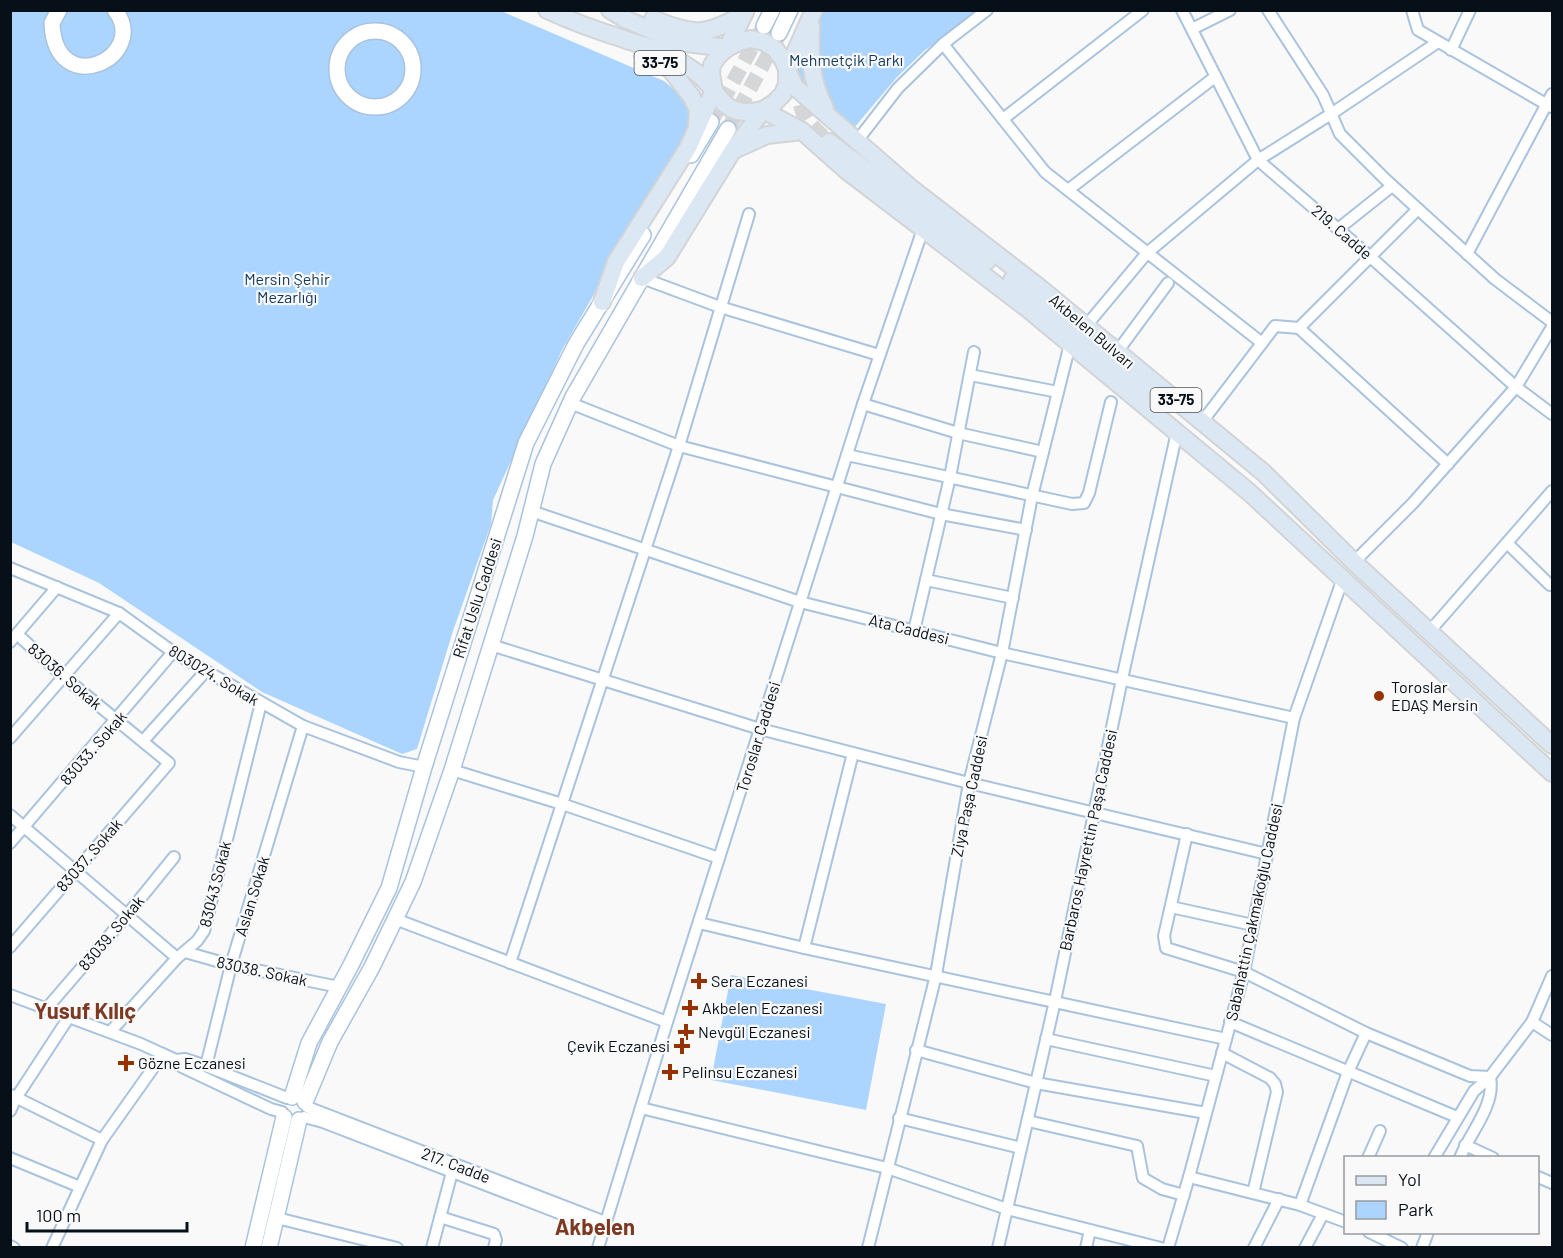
<svg xmlns="http://www.w3.org/2000/svg" width="1563" height="1258" viewBox="0 0 1563 1258" font-family="Barlow,sans-serif">
<style>
.green{fill:#abd4ff}
.lines{fill:none;stroke-linecap:round;stroke-linejoin:round}
.secondary-tunnel{stroke:#d5d6d7;stroke-width:15;stroke-dasharray:15 8;stroke-linecap:butt}
.primary-tunnel{stroke:#d5d6d7;stroke-width:16;stroke-dasharray:16 8;stroke-linecap:butt}
.street-casing{stroke:#a9c3de;stroke-width:14}
.secondary-casing{stroke:#a9c3de;stroke-width:18}
.primary-casing{stroke:#d2d4d6;stroke-width:20}
.street{stroke:#fff;stroke-width:10}
.secondary{stroke:#fff;stroke-width:15}
.primary{stroke:#dbe7f3;stroke-width:16}
.poi-dot{fill:#963100;stroke:#f9f9f9;stroke-width:2}
.labels{text-anchor:middle;stroke-width:4.5;stroke-linejoin:round;paint-order:stroke}
.shield{fill:#f9f9f9;stroke:#50565c;stroke-width:1.5}
.shield-label{font-size:15px;font-weight:bold;fill:#071019}
.park-label{font-size:16px;fill:#12395d;stroke:#f9f9f9}
.street-label{font-size:16px;fill:#071019;stroke:#f9f9f9}
.poi-label{font-size:16px;fill:#071019;stroke:#f9f9f9;text-anchor:start}
.district-label{font-size:22px;font-weight:bold;fill:#7d3a22;stroke:#f9f9f9}
</style>
<rect width="100%" height="100%" fill="#f9f9f9"/>
<g class="green">
<polygon points="10,11 501,11 664,81 691,104 693,122 562,350 493,500 491,524 453,631 417,749 402,754 262,692 99,583 11,542"/>
<polygon points="805,11 977,11 924,51 897,77 854,128 803,91 795,68"/>
<polygon points="731,975 886,1004 866,1110 711,1080"/>
</g>
<g class="lines">
<g class="secondary-tunnel">
<polyline points="711,122 761,31"/>
<polyline points="728,129 778,37"/>
</g>
<path class="primary-tunnel" d="M797 81C801 113 803 121 829 142"/>
<g class="street-casing">
<g id="street">
<polyline points="987,10 943,44 1045,172 1262,343"/>
<polyline points="1182,10 1258,160 1367,254 1516,387 1552,414"/>
<polyline points="1268,10 1323,95 1340,134 1385,179 1495,279 1552,322"/>
<polyline points="1412,10 1418,30 1551,107"/>
<polyline points="1192,29 1230,10"/>
<polyline points="1451,50 1470,10"/>
<polyline points="1003,119 1143,10"/>
<polyline points="857,141 898,88 943,44"/>
<polyline points="1068,190 1215,77"/>
<polyline points="1338,229 1392,186"/>
<polyline points="1467,254 1552,94"/>
<polyline points="642,278 720,307 879,355"/>
<polyline points="1086,326 1147,253 1258,160 1331,114 1438,42"/>
<polyline points="1299,328 1448,464"/>
<polyline points="1117,352 1168,283"/>
<polyline points="970,375 1058,392"/>
<polyline points="570,403 679,446 941,514 1026,530"/>
<polyline points="863,404 958,433 1043,452"/>
<polyline points="1202,422 1275,326 1299,328 1418,209"/>
<polyline points="847,455 1072,504 1084,503 1089,493 1111,402"/>
<polyline points="531,511 800,602 1002,653 1294,718"/>
<polyline points="1507,543 1550,585"/>
<polyline points="1354,562 1413,503 1516,387 1552,327"/>
<polyline points="10,568 119,613 173,652 303,726 399,762 424,767"/>
<polyline points="926,580 1013,598"/>
<polyline points="914,631 950,477 974,352"/>
<polyline points="1429,632 1552,491"/>
<polyline points="10,642 57,587"/>
<polyline points="491,645 760,729 969,783 1267,854"/>
<polyline points="10,738 119,613"/>
<polyline points="143,741 205,672"/>
<polyline points="452,770 562,804 719,858"/>
<polyline points="10,815 177,958"/>
<polyline points="1187,834 1164,936 1166,948 1244,972 1366,1033 1470,1076 1490,1077"/>
<polyline points="10,843 173,652"/>
<polyline points="1171,907 1253,925"/>
<polyline points="395,919 667,1022"/>
<polyline points="699,923 804,948 1226,1039"/>
<polyline points="10,947 169,763 64,677 18,635"/>
<polyline points="804,948 853,753"/>
<polyline points="185,952 231,965 339,987"/>
<polyline points="510,963 679,446 749,214"/>
<polyline points="10,995 141,1044 176,1060 185,1059 206,1066 287,1098"/>
<polyline points="47,1008 127,915 174,857"/>
<polyline points="1230,1022 1457,1117"/>
<polyline points="1532,1022 1552,1035"/>
<polyline points="110,1032 177,958 197,941 204,931 261,703"/>
<polyline points="1046,1039 1216,1076"/>
<polyline points="916,1050 1036,1083 1206,1113"/>
<polyline points="1222,1053 1270,1078 1275,1084 1277,1092 1253,1193"/>
<polyline points="176,1060 182,1067 271,1109 282,1112"/>
<polyline points="206,1066 231,965 303,726"/>
<polyline points="11,1095 102,1140"/>
<polyline points="307,1107 605,1222"/>
<polyline points="641,1108 887,1168 1007,1209 1161,1248"/>
<polyline points="10,1111 16,1098 69,1017"/>
<polyline points="304,1117 323,1122 603,1230"/>
<polyline points="899,1118 1021,1148"/>
<polyline points="1028,1121 1137,1146 1143,1178 1162,1189 1184,1195"/>
<polyline points="1465,1145 1493,1158"/>
<polyline points="10,1158 80,1187"/>
<polyline points="1368,1158 1380,1131"/>
<polyline points="1434,1158 1474,1091 1490,1077 1532,1022 1552,976"/>
<path d="M1460 1158C1470 1132 1496 1105 1490 1077"/>
<polyline points="1189,1177 1300,1205 1346,1222"/>
<polyline points="1538,1177 1552,1183"/>
<polyline points="1300,1205 1348,1072 1366,1033"/>
<polyline points="440,1217 494,1234 496,1240 494,1248"/>
<polyline points="277,1218 397,1248"/>
<polyline points="1369,1232 1402,1248"/>
<polyline points="10,1246 14,1248"/>
<polyline points="52,1248 102,1140 163,1054"/>
<polyline points="432,1248 452,1172"/>
<polyline points="598,1248 667,1022 863,404 923,229"/>
<polyline points="868,1248 936,975 969,783 1002,653 1032,496 1070,344"/>
<polyline points="998,1248 1055,1001 1122,679 1177,432"/>
<polyline points="1086,1248 1090,1230"/>
<polyline points="1168,1248 1189,1177 1244,972 1294,718 1343,578"/>
<polyline points="1254,1248 1279,1199"/>
<polyline points="1305,1248 1323,1214"/>
<polyline points="1422,1248 1428,1232"/>
</g>
</g>
<g class="secondary-casing">
<g id="secondary">
<path d="M59 10 52 23C55 102 151 57 115 10"/>
<polyline points="764,26 772,10"/>
<circle cx="375" cy="69" r="38"/>
<polyline points="779,33 790,10"/>
<polyline points="691,155 711,122"/>
<polyline points="292,1097 309,1043 351,965 389,888 424,767 526,443 576,344 643,235"/>
<polyline points="305,1102 330,1042 372,967 413,882 452,770 525,536 543,464 573,397 728,129"/>
<polyline points="253,1248 284,1117"/>
<polyline points="269,1248 299,1120"/>
</g>
</g>
<g class="primary-casing">
<g id="primary">
<path d="M547 10C571 21 595 30 621 38 636 44 655 47 669 55 677 59 685 65 693 70 723 90 717 120 763 110L802 131 847 171 1028 309 1250 493 1552 773"/>
<polyline points="610,10 625,19 678,42 727,48 739,42 751,39 764,42 775,49 782,58 795,87 911,188 1040,288 1264,473 1354,562 1552,745"/>
<path d="M653 19C694 36 706 36 744 14"/>
<path d="M811 26C810 57 810 80 825 108"/>
<polyline points="643,55 670,69 692,97 698,110 697,124"/>
<polyline points="829,142 987,261"/>
<polyline points="734,150 767,135 802,131"/>
<polyline points="642,278 667,257 733,150 763,110 774,103 783,94 787,84 787,71 814,10"/>
<polyline points="1012,280 1153,398"/>
<polyline points="602,302 616,262 688,148 714,90 711,74 712,65 718,56 727,48 746,10"/>
</g>
</g>
<use href="#street" class="street"/>
<use href="#secondary" class="secondary"/>
<use href="#primary" class="primary"/>
</g>
<g class="poi-dot">
<circle cx="1379" cy="696" r="6"/>
<path d="M696 972h6v6h6v6h-6v6h-6v-6h-6v-6h6z"/>
<path d="M687 999h6v6h6v6h-6v6h-6v-6h-6v-6h6z"/>
<path d="M683 1023h6v6h6v6h-6v6h-6v-6h-6v-6h6z"/>
<path d="M679 1037h6v6h6v6h-6v6h-6v-6h-6v-6h6z"/>
<path d="M123 1054h6v6h6v6h-6v6h-6v-6h-6v-6h6z"/>
<path d="M667 1063h6v6h6v6h-6v6h-6v-6h-6v-6h6z"/>
</g>
<g class="labels">
<g class="shield">
<rect x="634.5" y="51" width="51" height="24" rx="4.5"/>
<rect x="1150.5" y="388" width="51" height="24" rx="4.5"/>
</g>
<g class="shield-label">
<text x="660" y="68">33-75</text>
<text x="1176" y="405">33-75</text>
</g>
<g class="park-label">
<text x="846" y="66">Mehmetçik Parkı</text>
<text x="287" y="285">Mersin Şehir<tspan x="287" dy="18">Mezarlığı</tspan></text>
</g>
<g class="street-label">
<text transform="translate(1342 232) rotate(41)" y="6">219. Cadde</text>
<text transform="translate(1092 331) rotate(40)" y="6">Akbelen Bulvarı</text>
<text transform="translate(477 598) rotate(-72)" y="6">Rifat Uslu Caddesi</text>
<text transform="translate(909 629) rotate(14)" y="6">Ata Caddesi</text>
<text transform="translate(214 675) rotate(31)" y="6">803024. Sokak</text>
<text transform="translate(65 676) rotate(41)" y="6">83036. Sokak</text>
<text transform="translate(758 737) rotate(-73)" y="6">Toroslar Caddesi</text>
<text transform="translate(93 748) rotate(-49)" y="6">83033. Sokak</text>
<text transform="translate(969 796) rotate(-78)" y="6">Ziya Paşa Caddesi</text>
<text transform="translate(1088 840) rotate(-78)" y="6">Barbaros Hayrettin Paşa Caddesi</text>
<text transform="translate(89 855) rotate(-49)" y="6">83037. Sokak</text>
<text transform="translate(215 884) rotate(-76)" y="6">83043 Sokak</text>
<text transform="translate(252 896) rotate(-73)" y="6">Aslan Sokak</text>
<text transform="translate(1254 912) rotate(-78)" y="6">Sabahattin Çakmakoğlu Caddesi</text>
<text transform="translate(111 933) rotate(-50)" y="6">83039. Sokak</text>
<text transform="translate(262 971) rotate(12)" y="6">83038. Sokak</text>
<text transform="translate(456 1165) rotate(21)" y="6">217. Cadde</text>
</g>
<g class="poi-label">
<text x="1391" y="693">Toroslar<tspan x="1391" dy="18">EDAŞ Mersin</tspan></text>
<text x="711" y="987">Sera Eczanesi</text>
<text x="702" y="1014">Akbelen Eczanesi</text>
<text x="698" y="1038">Nevgül Eczanesi</text>
<text x="670" y="1052" text-anchor="end">Çevik Eczanesi</text>
<text x="138" y="1069">Gözne Eczanesi</text>
<text x="682" y="1078">Pelinsu Eczanesi</text>
</g>
<g class="district-label">
<text x="85" y="1019">Yusuf Kılıç</text>
<text x="595" y="1235">Akbelen</text>
</g>
</g>
<rect width="1563" height="1258" fill="none" stroke="#071019" stroke-width="24"/>
<rect x="1344" y="1156" width="195" height="78" fill="#f9f9f9" stroke="#989c9f" stroke-width="1.5"/>
<rect x="1356" y="1176" width="30" height="9" fill="#dbe7f3" stroke="#989c9f" stroke-width="1.5"/>
<text x="1398" y="1186" font-size="18" fill="#071019">Yol</text>
<rect x="1356" y="1201" width="30" height="18" fill="#abd4ff" stroke="#989c9f" stroke-width="1.5"/>
<text x="1398" y="1216" font-size="18" fill="#071019">Park</text>
<path d="M27 1222v9h160v-9" fill="none" stroke="#071019" stroke-width="3"/>
<text x="36" y="1222" font-size="18" fill="#071019" stroke="#f9f9f9" stroke-width="4.5" paint-order="stroke">100 m</text>
</svg>
